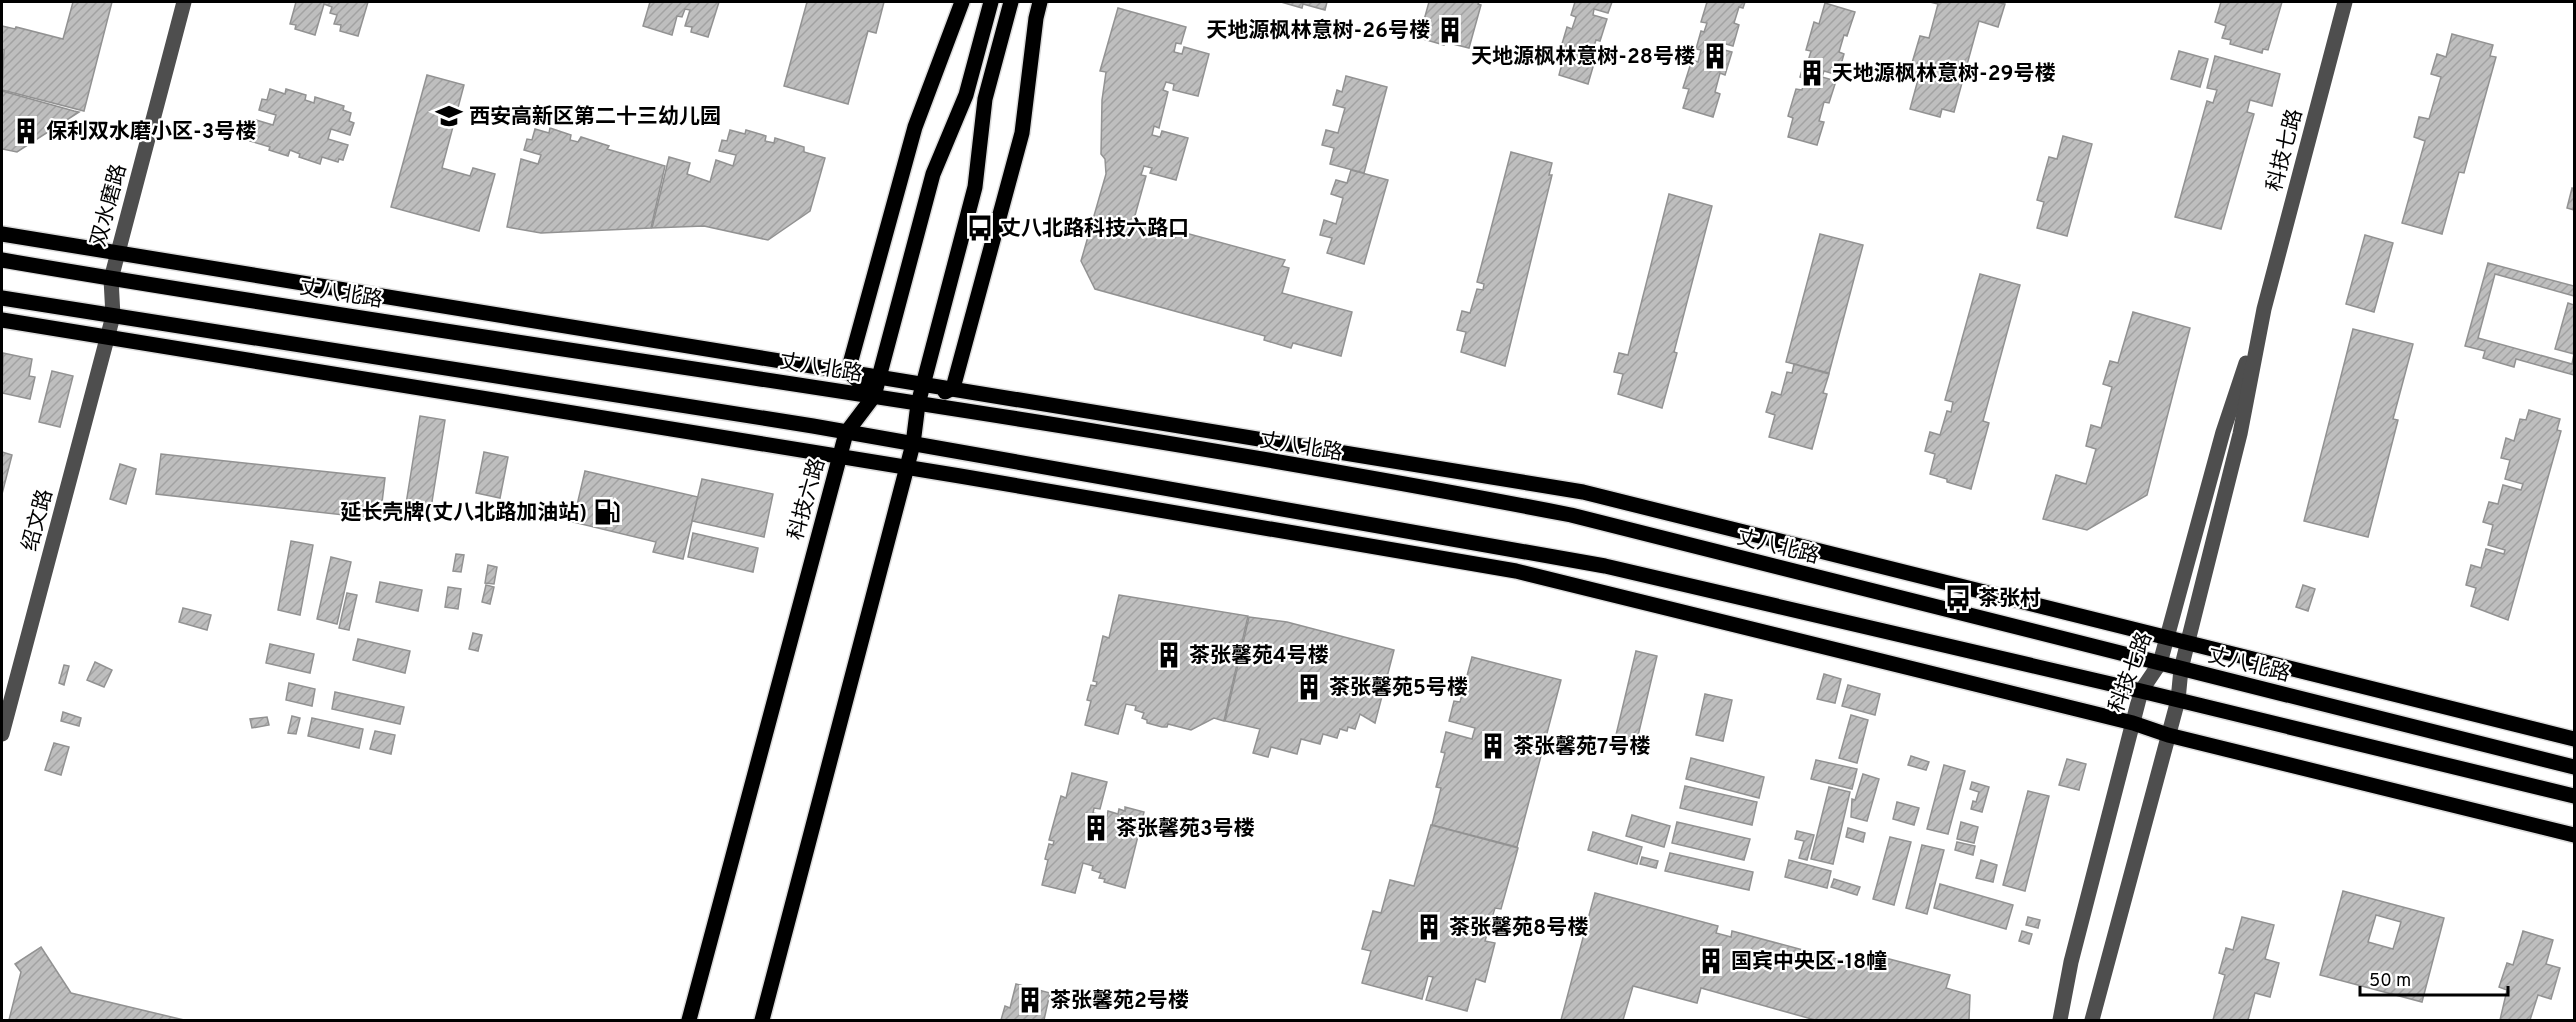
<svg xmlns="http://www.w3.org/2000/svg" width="2576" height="1022" viewBox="0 0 2576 1022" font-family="Overpass,'Noto Sans SC',sans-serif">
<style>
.building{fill:url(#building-hatch);stroke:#929292;stroke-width:1.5;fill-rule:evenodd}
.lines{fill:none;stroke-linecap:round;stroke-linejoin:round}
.major-casing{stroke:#dbdbdb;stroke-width:18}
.minor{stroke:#4e4e4e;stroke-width:15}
.major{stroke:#000;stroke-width:15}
.labels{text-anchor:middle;stroke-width:4.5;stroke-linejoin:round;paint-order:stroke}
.poi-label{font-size:21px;font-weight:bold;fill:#000;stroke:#fff;text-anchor:start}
.street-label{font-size:21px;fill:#000;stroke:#fff}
</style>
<defs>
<pattern id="building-hatch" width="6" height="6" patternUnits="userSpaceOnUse" patternTransform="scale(1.5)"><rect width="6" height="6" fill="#bebebe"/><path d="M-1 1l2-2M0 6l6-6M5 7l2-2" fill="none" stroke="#a2a2a2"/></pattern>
</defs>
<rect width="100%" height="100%" fill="#fff"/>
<g class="building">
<polygon points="73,2 112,2 84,111 2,90 4,50 2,49 2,26 15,29 16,27 63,39"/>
<polygon points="296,2 368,2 358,36 340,31 341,25 334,24 337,15 330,13 332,7 324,4 315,35 295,29 296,25 290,24"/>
<polygon points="650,2 719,2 708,37 691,32 692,27 685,26 690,10 685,9 682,17 677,16 672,35 643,26"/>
<polygon points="807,2 884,2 876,33 868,31 848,104 784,86"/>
<polygon points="1281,2 1327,2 1325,10 1303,4 1302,8"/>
<polygon points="1429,2 1479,2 1478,4 1481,5 1469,48 1445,42 1444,45 1423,39 1428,21 1424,20"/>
<polygon points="1575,2 1612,2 1608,13 1594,9 1593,15 1607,19 1600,41 1596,40 1590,59 1595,60 1588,84 1559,75 1564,56 1559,54 1567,27 1572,29 1576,17 1571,15"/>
<polygon points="1707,2 1745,2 1743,8 1739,7 1734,23 1739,25 1733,46 1719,42 1717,48 1732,52 1725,75 1720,73 1715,92 1720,94 1713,117 1683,108 1689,89 1683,88 1692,60 1698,62 1701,50 1696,49 1701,31 1704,32 1707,23 1701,22"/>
<polygon points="1930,2 1996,2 2005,4 1998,27 1979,21 1954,112 1942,109 1940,117 1910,109 1919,76 1909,73 1920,36 1929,38 1938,4"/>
<polygon points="2221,2 2282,2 2268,50 2263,49 2262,53 2230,44 2231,40 2222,38 2226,26 2215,22"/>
<polygon points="1825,3 1855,12 1847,36 1844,35 1839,52 1844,54 1838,75 1824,71 1822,77 1836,81 1829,103 1824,102 1819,121 1824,122 1817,145 1788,137 1793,118 1788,116 1796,89 1802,90 1805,79 1800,77 1805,60 1808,61 1811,51 1806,50 1814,22 1819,24"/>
<polygon points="1118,8 1186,27 1181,44 1176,43 1174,52 1182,54 1184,47 1209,54 1198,96 1173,90 1174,84 1166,82 1163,90 1168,92 1159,128 1154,126 1152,135 1160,137 1162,131 1188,138 1176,180 1150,173 1152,168 1144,166 1141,175 1146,176 1134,219 1285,260 1282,266 1289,268 1282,293 1352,312 1341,356 1293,343 1291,348 1264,340 1265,336 1095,289 1081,261 1106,174 1105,159 1101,154 1102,100 1106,72 1100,71"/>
<polygon points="2452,34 2493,45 2490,56 2496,57 2464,173 2459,172 2442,234 2402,223 2425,141 2414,137 2419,117 2429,119 2441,77 2431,74 2437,54 2446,57"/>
<polygon points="2179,51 2208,59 2200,87 2171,79"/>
<polygon points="2215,56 2280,74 2272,106 2250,100 2247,112 2254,114 2221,229 2175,217 2207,101 2213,103 2217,90 2207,88"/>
<polygon points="427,75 464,85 442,168 470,176 473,168 495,174 479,231 391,207"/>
<polygon points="1346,76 1387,87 1364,173 1330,164 1334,148 1322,145 1326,130 1338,133 1345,108 1333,105 1337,90 1342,92"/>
<polygon points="270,89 285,94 286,89 306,95 305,100 314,103 315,97 344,106 343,110 351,113 349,121 354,123 350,135 331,129 328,139 348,145 343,160 339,159 338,162 322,157 320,164 299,157 300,154 290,150 288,156 269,150 270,147 250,141 256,120 273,125 276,115 259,110 262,99 267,100"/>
<polygon points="2,91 74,111 79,112 17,152 2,149"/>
<polygon points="550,128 571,135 570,140 578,142 581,137 609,146 607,149 665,166 651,228 541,233 507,227 521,159 538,164 541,155 524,150 527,139 532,140 535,129 549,133"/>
<polygon points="730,130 745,134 746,130 763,135 766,136 765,141 774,143 775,138 804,147 804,152 825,158 810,211 768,240 704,226 652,228 669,157 690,163 687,174 710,182 716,160 733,166 736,155 719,151 722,140 727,141"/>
<polygon points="2063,136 2092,144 2067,236 2037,228 2044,202 2037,200 2049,157 2057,159"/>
<polygon points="1511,152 1552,163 1549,175 1552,175 1505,366 1461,352 1466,332 1457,330 1462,311 1470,313 1477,289 1483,290 1484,284 1477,282"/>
<polygon points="1351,170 1388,180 1364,264 1327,253 1332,238 1320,235 1324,220 1336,224 1343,198 1331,194 1336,180 1347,183"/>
<polygon points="2572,188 2574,189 2574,210 2567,208"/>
<polygon points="1669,194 1712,206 1674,352 1677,353 1662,408 1618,394 1623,374 1614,372 1619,353 1628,355"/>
<polygon points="1820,234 1863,245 1829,373 1786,362"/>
<polygon points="2365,235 2393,243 2374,312 2346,304"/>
<polygon points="2488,263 2574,286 2574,296 2495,274 2478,338 2572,364 2574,354 2555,349 2568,303 2574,305 2574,375 2516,359 2514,367 2483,358 2485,351 2465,346"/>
<polygon points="1980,274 2020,285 1983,421 1989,423 1971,489 1947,482 1947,479 1930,474 1935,454 1925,451 1930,432 1940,435 1947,411 1951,412 1953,402 1945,400"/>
<polygon points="2133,312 2190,328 2147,495 2087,530 2043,519 2056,475 2086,484 2096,449 2086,446 2091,425 2101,428 2112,387 2103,384 2110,361 2118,363"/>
<polygon points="2353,329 2413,344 2393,419 2398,420 2368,537 2304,521"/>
<polygon points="3,353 32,359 29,376 35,377 30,399 2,393"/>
<polygon points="1794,364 1829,374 1823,393 1827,394 1812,449 1769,437 1775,415 1766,412 1772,392 1781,395 1787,372 1792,373"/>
<polygon points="52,371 73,376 60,427 39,422"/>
<polygon points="2529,410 2560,419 2557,430 2561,431 2508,620 2471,606 2476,588 2466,585 2471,565 2481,568 2486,549 2504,554 2505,550 2488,545 2493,525 2483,522 2489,502 2498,504 2503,485 2521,490 2523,484 2505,479 2510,460 2501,458 2506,438 2514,441 2520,419 2526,420"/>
<polygon points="420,416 445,420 431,508 406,504"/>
<polygon points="2,452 12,455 2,494"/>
<polygon points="484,452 508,457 500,498 476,493"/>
<polygon points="161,454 385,478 380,519 156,494"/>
<polygon points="120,464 136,469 126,504 110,499"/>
<polygon points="585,471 698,497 683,559 653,552 656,542 573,522"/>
<polygon points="702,479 773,494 764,537 692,521"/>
<polygon points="693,533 758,548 753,572 688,557"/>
<polygon points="291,541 313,545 300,615 278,610"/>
<polygon points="456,554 464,555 461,572 453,571"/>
<polygon points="331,557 351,562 337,624 317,619"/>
<polygon points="488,565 497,567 494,584 485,583"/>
<polygon points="380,582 422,590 418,611 376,602"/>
<polygon points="486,585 494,587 490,604 482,602"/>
<polygon points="2303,585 2315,589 2308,611 2296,607"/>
<polygon points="448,587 461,589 458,609 445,607"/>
<polygon points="347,593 357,595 349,630 339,628"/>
<polygon points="1119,595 1248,616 1224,721 1214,718 1191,730 1168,724 1167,727 1162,727 1147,723 1147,720 1142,718 1144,713 1135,710 1136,706 1126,704 1118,734 1085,725 1091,701 1087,700 1091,685 1096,686 1097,682 1093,681 1103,636 1109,638"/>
<polygon points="183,608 211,615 207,630 179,622"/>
<polygon points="1249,617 1287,622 1394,650 1375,723 1360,714 1355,729 1348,727 1347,731 1340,729 1337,738 1323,734 1320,744 1301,739 1297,754 1271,747 1268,757 1253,753 1260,729 1225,721"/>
<polygon points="473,633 482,635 478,651 469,649"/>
<polygon points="358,639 410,651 405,673 353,660"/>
<polygon points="270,644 314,654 310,673 266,663"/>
<polygon points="1636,651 1657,656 1637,740 1616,735"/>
<polygon points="1472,657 1561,680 1517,847 1432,825 1441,788 1436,787 1445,753 1441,752 1446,732 1472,739 1475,728 1449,721 1454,701 1460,702"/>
<polygon points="95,662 112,670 104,687 87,680"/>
<polygon points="64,665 69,666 64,685 59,683"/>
<polygon points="1824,674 1841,679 1835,703 1817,699"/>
<polygon points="289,683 315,689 312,706 286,700"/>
<polygon points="1848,685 1880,694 1875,715 1842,706"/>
<polygon points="335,692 404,707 400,724 332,709"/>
<polygon points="1705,694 1732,700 1723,741 1696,735"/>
<polygon points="63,712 81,718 79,726 61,721"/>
<polygon points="1851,715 1868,720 1857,763 1839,758"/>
<polygon points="292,716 300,718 296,734 288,733"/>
<polygon points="267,717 269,725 252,728 250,719"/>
<polygon points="312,718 363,729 359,748 308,736"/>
<polygon points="375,731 395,735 391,754 370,749"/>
<polygon points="54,743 69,747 61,775 45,770"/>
<polygon points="1911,756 1929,762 1926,770 1908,765"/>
<polygon points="1691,758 1764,777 1759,798 1686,779"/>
<polygon points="2067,759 2086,764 2079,790 2059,785"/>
<polygon points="1816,760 1857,769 1852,789 1811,779"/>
<polygon points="1944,765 1965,771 1948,834 1927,829"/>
<polygon points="1072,773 1107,782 1100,809 1094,808 1093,813 1107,816 1108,811 1118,814 1119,809 1125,811 1125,807 1144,812 1125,888 1104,882 1105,879 1099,878 1101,873 1092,870 1093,866 1083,863 1075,893 1042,885 1048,860 1045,859 1049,844 1053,845 1054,841 1049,840 1061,796 1066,798"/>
<polygon points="1863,774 1879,779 1867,821 1851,817 1852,799 1855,800"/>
<polygon points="1972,782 1989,787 1982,812 1971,809 1973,801 1976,802 1979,792 1970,789"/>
<polygon points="1685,786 1757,802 1752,825 1680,808"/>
<polygon points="1829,787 1850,792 1833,864 1811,859"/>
<polygon points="2028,791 2049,796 2025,891 2003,885"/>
<polygon points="1897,802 1919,808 1914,825 1893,819"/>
<polygon points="1632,815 1670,826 1664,847 1626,836"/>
<polygon points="1677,822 1750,839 1744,860 1672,843"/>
<polygon points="1961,822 1978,827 1974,843 1957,839"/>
<polygon points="1431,825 1518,848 1501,909 1495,908 1485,941 1495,943 1485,982 1476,979 1467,1011 1426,1000 1433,977 1428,976 1422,999 1362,983 1371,951 1362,949 1373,911 1381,913 1390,880 1414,886"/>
<polygon points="1848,828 1865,833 1863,842 1846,837"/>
<polygon points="1797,831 1814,835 1807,860 1799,858 1804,841 1795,839"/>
<polygon points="1593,832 1642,847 1637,864 1588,850"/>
<polygon points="1890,837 1911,842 1894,905 1873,899"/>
<polygon points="1957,842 1975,846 1973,855 1955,850"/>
<polygon points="1922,845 1944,850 1927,914 1906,908"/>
<polygon points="1670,853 1753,872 1749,890 1665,871"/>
<polygon points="1642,857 1658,861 1656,868 1640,864"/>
<polygon points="1789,860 1831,871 1827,888 1785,877"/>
<polygon points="1981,860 1997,865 1993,882 1976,878"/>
<polygon points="1834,879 1860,887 1857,895 1831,887"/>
<polygon points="1940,884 2013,905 2006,929 1934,908"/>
<path d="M2343 891 2444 918 2422 1002 2320 975ZM2376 915 2401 922 2393 949 2368 942Z"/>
<polygon points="1595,893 1718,926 1716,933 1731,937 1732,931 1870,968 1874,955 1950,975 1946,988 1970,995 1969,1020 1815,1020 1701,988 1697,1003 1633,986 1623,1020 1561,1020"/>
<polygon points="2028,917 2040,920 2038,928 2026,925"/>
<polygon points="2242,917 2274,925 2265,959 2279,963 2270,997 2255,993 2248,1020 2213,1020 2225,975 2219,973 2226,948 2233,950"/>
<polygon points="2022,931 2032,934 2029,944 2019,941"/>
<polygon points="2523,931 2553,940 2546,964 2560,968 2551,999 2538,995 2530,1020 2500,1020 2507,990 2499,987 2507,963 2513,965"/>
<polygon points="41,947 71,993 184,1020 9,1020 21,972 15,964"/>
<polygon points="1016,984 1050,993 1044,1020 1001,1020 1005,1006 1010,1008"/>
</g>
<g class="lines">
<g class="major-casing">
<g id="major">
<polyline points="2,234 1583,492 2574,739"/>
<path d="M2 260C524 349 1050 414 1571 515L2574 767"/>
<polyline points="2,298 813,426 1605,566 2141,691 2574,796"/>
<polyline points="2,320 960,476 1516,571 2133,723 2168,735 2574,835"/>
<polyline points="945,392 953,388 1022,133 1036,18 1040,2"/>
<polyline points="874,396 848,371 915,127 962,2"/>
<polyline points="689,1020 846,433 874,396 933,174 966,95 991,2"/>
<polyline points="762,1020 913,444 918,404 975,187 985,99 1011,2"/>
</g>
</g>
<g class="minor">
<polyline points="2,734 113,316 111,279 184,2"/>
<polyline points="2060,1020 2071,962 2141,691 2160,663 2223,432 2246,363"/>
<polyline points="2092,1020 2178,700 2181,669 2240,434 2264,309 2345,2"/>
</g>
<use href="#major" class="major"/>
</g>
<defs>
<g id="building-bare" transform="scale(2.07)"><path d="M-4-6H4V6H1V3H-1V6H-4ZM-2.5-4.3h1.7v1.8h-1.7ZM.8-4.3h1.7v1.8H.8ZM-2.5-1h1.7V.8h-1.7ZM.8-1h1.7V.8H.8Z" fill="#000" stroke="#fff" stroke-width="2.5" paint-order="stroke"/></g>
<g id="school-bare" transform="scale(2.07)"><path d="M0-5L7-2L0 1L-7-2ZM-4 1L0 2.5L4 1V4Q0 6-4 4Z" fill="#000" stroke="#fff" stroke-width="2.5" paint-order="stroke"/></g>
<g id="bus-bare" transform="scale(2.07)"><path d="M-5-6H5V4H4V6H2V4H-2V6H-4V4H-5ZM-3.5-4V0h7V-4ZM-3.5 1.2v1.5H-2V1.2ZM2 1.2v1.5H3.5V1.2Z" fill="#000" stroke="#fff" stroke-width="2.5" paint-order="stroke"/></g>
<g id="fuel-bare" transform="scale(2.07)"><path d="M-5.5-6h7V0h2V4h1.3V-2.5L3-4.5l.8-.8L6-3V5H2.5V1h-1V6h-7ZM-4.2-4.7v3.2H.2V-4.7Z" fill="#000" stroke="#fff" stroke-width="2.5" paint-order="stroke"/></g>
</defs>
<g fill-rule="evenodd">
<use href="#building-bare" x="1450" y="30"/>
<use href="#building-bare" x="1715" y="56"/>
<use href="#building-bare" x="1812" y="73"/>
<use href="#school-bare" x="449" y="116"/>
<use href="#building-bare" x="26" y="131"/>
<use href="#bus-bare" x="980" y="228"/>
<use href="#fuel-bare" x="607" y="512"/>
<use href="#bus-bare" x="1958" y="598"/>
<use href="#building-bare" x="1169" y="655"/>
<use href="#building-bare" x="1309" y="687"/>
<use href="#building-bare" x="1493" y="746"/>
<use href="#building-bare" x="1096" y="828"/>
<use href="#building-bare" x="1429" y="927"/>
<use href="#building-bare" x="1711" y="961"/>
<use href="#building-bare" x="1030" y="1000"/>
</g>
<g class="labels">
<g class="poi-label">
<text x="1430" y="37" text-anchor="end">天地源枫林意树-26号楼</text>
<text x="1695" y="63" text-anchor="end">天地源枫林意树-28号楼</text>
<text x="1832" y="80">天地源枫林意树-29号楼</text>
<text x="469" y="123">西安高新区第二十三幼儿园</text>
<text x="46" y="138">保利双水磨小区-3号楼</text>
<text x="1000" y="235">丈八北路科技六路口</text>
<text x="587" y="519" text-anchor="end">延长壳牌(丈八北路加油站)</text>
<text x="1978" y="605">茶张村</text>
<text x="1189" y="662">茶张馨苑4号楼</text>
<text x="1329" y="694">茶张馨苑5号楼</text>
<text x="1513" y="753">茶张馨苑7号楼</text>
<text x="1116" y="835">茶张馨苑3号楼</text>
<text x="1449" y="934">茶张馨苑8号楼</text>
<text x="1731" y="968">国宾中央区-18幢</text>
<text x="1050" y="1007">茶张馨苑2号楼</text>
</g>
<g class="street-label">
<text transform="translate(2284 150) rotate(-75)" y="7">科技七路</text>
<text transform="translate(108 205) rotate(-75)" y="7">双水磨路</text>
<text transform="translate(341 293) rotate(9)" y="7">丈八北路</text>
<text transform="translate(821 367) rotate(9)" y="7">丈八北路</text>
<text transform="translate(1301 446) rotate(9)" y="7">丈八北路</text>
<text transform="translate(806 499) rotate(-74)" y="7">科技六路</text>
<text transform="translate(37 520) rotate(-75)" y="7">绍文路</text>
<text transform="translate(1778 546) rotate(14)" y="7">丈八北路</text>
<text transform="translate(2249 664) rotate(14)" y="7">丈八北路</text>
<text transform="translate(2130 672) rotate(-69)" y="7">科技七路</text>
</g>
</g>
<rect width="2576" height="1022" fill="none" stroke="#000000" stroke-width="6"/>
<path d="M2360 986v9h148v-9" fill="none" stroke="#000000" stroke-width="3"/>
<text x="2369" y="986" font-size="18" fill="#000000" stroke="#ffffff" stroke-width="4.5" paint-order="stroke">50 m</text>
</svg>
